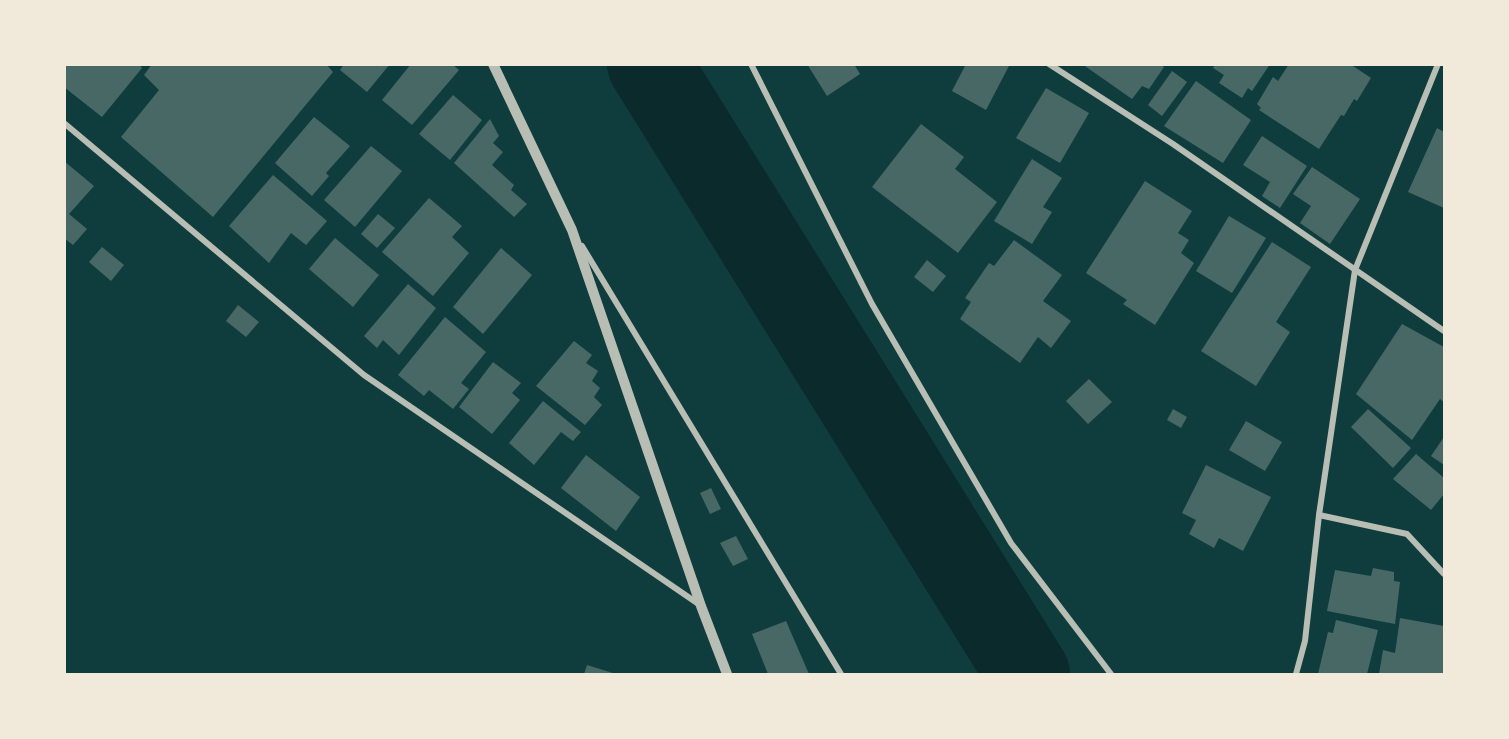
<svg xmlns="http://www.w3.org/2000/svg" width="1509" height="739" viewBox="0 0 1509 739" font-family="'Golos Text',sans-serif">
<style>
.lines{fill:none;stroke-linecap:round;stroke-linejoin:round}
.river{stroke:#0a2a2b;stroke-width:84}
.building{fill:#486865}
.minor{stroke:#b8beb3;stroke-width:6}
.tertiary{stroke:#b8beb3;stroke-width:10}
</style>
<rect width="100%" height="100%" fill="#0f3d3e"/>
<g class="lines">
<polyline class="river" points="649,64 1028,674"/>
</g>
<g class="building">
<polygon points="64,64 139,64 142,68 102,117 64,87"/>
<polygon points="152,64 326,64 333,72 213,217 121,137 159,90 144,75"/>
<polygon points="344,64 390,64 367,92 340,70"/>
<polygon points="411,64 452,64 459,70 412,125 382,100"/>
<polygon points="807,64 854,64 860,74 827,96"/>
<polygon points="966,64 1010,64 986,110 952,91"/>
<polygon points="1082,64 1160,64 1164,67 1149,89 1142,86 1132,99"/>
<polygon points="1215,64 1270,64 1252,91 1248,88 1242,98 1219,83 1224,75 1213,68"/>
<polygon points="1289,64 1350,64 1371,78 1357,101 1354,99 1344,116 1341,115 1319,149 1259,110 1261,108 1257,104 1273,77 1278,81"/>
<polygon points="1172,71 1187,82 1162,116 1148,105"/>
<polygon points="1196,81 1251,120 1223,163 1164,126"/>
<polygon points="1046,88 1089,113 1060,163 1016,138"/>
<polygon points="453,95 482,120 450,160 419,134"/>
<polygon points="314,117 350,146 326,173 329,176 312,196 275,163"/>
<polygon points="490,119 499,136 493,143 503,152 492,165 514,185 511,190 527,204 514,217 454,163"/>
<polygon points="921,124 964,157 955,169 997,202 958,253 872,187"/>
<polygon points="1437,128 1444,132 1444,208 1408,192"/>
<polygon points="1262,136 1307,166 1280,208 1262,196 1270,182 1243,165"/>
<polygon points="371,146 402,171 355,227 324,200"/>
<polygon points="1032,159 1062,178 1043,207 1052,212 1032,244 994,221"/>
<polygon points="64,161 94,186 69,214 87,229 73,245 64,238"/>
<polygon points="1312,167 1360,199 1330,244 1300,223 1311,206 1293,194"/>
<polygon points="273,175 327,221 306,245 291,233 269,263 229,226"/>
<polygon points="1145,181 1192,211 1178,233 1189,240 1181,253 1194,263 1155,325 1123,304 1127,300 1086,273"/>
<polygon points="429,198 462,226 452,237 469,253 433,296 382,252"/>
<polygon points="378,214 395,228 377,248 361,234"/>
<polygon points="1229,216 1266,238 1232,293 1196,271"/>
<polygon points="335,238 379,275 353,307 309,269"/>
<polygon points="1014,240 1062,275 1043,301 1071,321 1051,348 1038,337 1020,363 960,319 971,302 965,298 989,263 994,266"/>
<polygon points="1272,242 1311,267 1276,322 1290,332 1256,386 1201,351"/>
<polygon points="102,247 124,265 111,281 89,262"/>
<polygon points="501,248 532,275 483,334 453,307"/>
<polygon points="927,260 946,276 933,292 914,277"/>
<polygon points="408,284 436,308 399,355 383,340 377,348 364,336"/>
<polygon points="238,305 259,322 246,337 226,321"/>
<polygon points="445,317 486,352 461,383 469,389 453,409 429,390 424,396 398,375"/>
<polygon points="1402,324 1444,347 1444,402 1440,399 1412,440 1356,394"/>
<polygon points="574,341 592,355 586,363 598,371 592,381 600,388 594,397 602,405 585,425 536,386"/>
<polygon points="493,362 521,383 512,393 520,400 492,434 459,407"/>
<polygon points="1089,379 1112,402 1088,424 1066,401"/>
<polygon points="543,401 581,432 573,441 561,432 534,465 509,443"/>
<polygon points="1173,409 1187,417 1181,428 1167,420"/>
<polygon points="1368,409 1411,448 1393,468 1351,427"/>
<polygon points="1246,421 1282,442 1265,471 1229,450"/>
<polygon points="1444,437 1444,465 1431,456"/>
<polygon points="1416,454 1444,478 1444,494 1431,510 1393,479"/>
<polygon points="586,455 640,497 616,531 561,488"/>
<polygon points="1206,465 1271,497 1243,551 1219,538 1214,548 1189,534 1196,520 1182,513"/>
<polygon points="711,488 721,509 710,514 700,493"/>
<polygon points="736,536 748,559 733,566 720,543"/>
<polygon points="1373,568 1394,572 1394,581 1400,582 1395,624 1327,611 1335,570 1371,576"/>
<polygon points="1400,618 1444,626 1444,674 1379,674 1383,650 1395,653"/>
<polygon points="1336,620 1378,630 1367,674 1318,674 1328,632 1333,633"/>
<polygon points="786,621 809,674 768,674 752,634"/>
<polygon points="587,665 616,674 584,674"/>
</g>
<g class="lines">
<g class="minor">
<polyline points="751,64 872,304 1011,543 1111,674"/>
<polyline points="1049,64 1173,144 1444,331"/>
<polyline points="64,123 364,375 700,605"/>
<polyline points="582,246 841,674"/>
<polyline points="1319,515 1407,534 1444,574"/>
<polyline points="1296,674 1305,641 1319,515 1355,270 1438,64"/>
</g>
<polyline class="tertiary" points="493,64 572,230 701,606 727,674"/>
</g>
<rect width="1509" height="739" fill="none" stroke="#f1e9da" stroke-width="132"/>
</svg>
